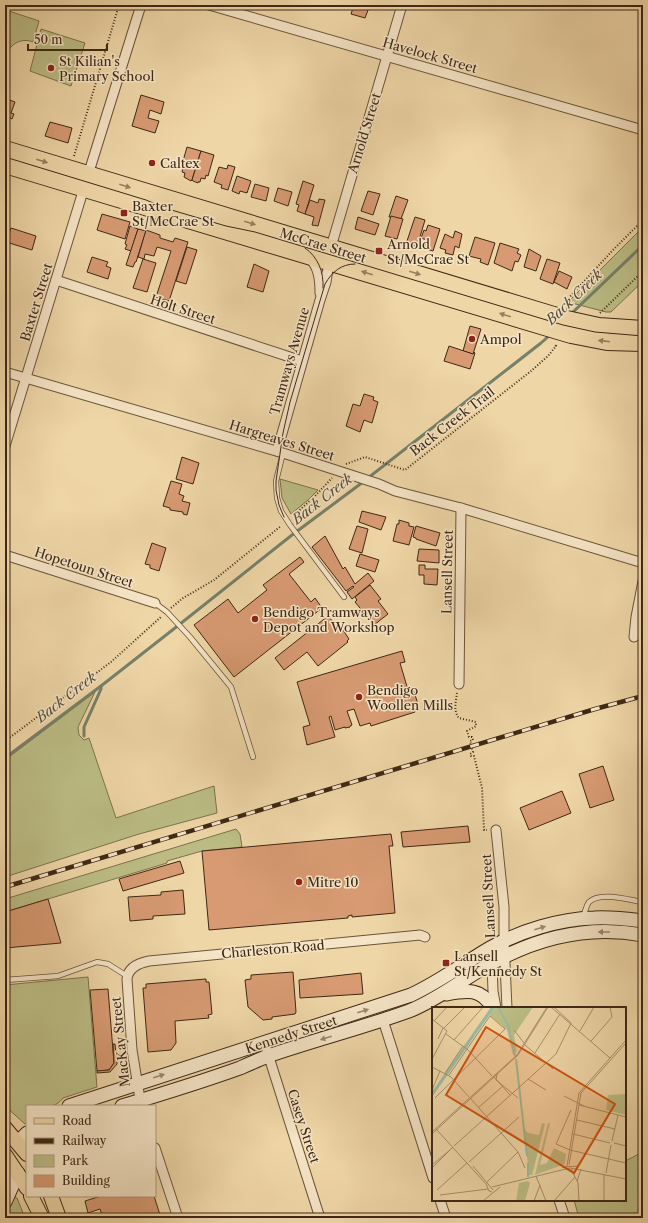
<svg xmlns="http://www.w3.org/2000/svg" width="648" height="1223" viewBox="0 0 648 1223" font-family="'Libre Caslon Text',serif">
<style>
.green{fill:#bcbd85;stroke:#7d724d}
.lines{fill:none;stroke-linecap:round;stroke-linejoin:round}
.stream{stroke:#76806a;stroke-width:3}
.building{fill:#d79a72;stroke:#3e2815}
.lane-casing{stroke:#6a543a;stroke-width:6}
.street-casing{stroke:#6a543a;stroke-width:11}
.secondary-casing{stroke:#3e2815;stroke-width:15}
.primary-casing{stroke:#3e2815;stroke-width:16}
.highway-casing{stroke:#3e2815;stroke-width:18}
.path{stroke:#3e2815;stroke-width:2;stroke-dasharray:1 2;stroke-linecap:butt}
.lane{stroke:#f5e4c6;stroke-width:4.5}
.street{stroke:#f5e4c6;stroke-width:9}
.secondary{stroke:#f5e4c6;stroke-width:13}
.primary{stroke:#efd6a7;stroke-width:14}
.highway{stroke:#efd6a7;stroke-width:16}
.tram{stroke:#3e2815;stroke-width:1}
.rail-casing{stroke:#3e2815;stroke-width:4.5}
.rail{stroke:#f5e4c6;stroke-width:3;stroke-dasharray:9;stroke-linecap:butt}
.oneway{fill:#967f5e}
.oneway2{fill:#9a866e}
.poi-dot{fill:#8f2418;stroke:#f5e4c6;stroke-width:1.5}
.labels{text-anchor:middle;stroke-width:3;stroke-linejoin:round;paint-order:stroke}
.street-label{font-size:13px;fill:#3e2815;stroke:#f5e4c6}
.poi-label{font-size:13px;fill:#3e2815;stroke:#f5e4c6;text-anchor:start}
.water-label{font-size:14px;font-style:italic;fill:#554c38;stroke:#f5e4c6}
.inset-river{fill:none;stroke:#9bbaa2;stroke-width:2}
.inset-road{fill:none;stroke:#a8906d;stroke-width:1}
.view{fill:#ce520d;fill-opacity:0.15;stroke:#ce520d;stroke-width:2}
.inset-edge{fill:none;stroke:#3e2815;stroke-width:2}
</style>
<rect width="100%" height="100%" fill="#efd6a7"/>
<filter id="stains"><feTurbulence type="fractalNoise" baseFrequency=".005" numOctaves="4"/><feColorMatrix values="0 0 0 0 .2 0 0 0 0 .09 0 0 0 0 .02 0 0 0 .5 -.17"/></filter>
<radialGradient id="worn" r=".72"><stop offset=".6" stop-color="#630" stop-opacity="0"/><stop offset="1" stop-color="#630" stop-opacity=".3"/></radialGradient>
<g class="green">
<path d="M9 11 39 21 33 42C24 38 13 42 9 50 7 55 7 62 5 67V23Z"/>
<polygon points="41,29 85,43 71,86 30,71"/>
<polygon points="643,227 643,281 611,312 606,312 568,302"/>
<polygon points="280,479 318,490 308,500 291,514 282,498"/>
<polygon points="95,692 78,727 79,735 84,740 89,738 116,818 214,786 217,813 139,834 5,877 5,760"/>
<polygon points="236,829 240,834 242,847 202,851 167,861 167,863 5,912 5,899"/>
<path d="M88 977 97 1087 63 1098C55 1110 40 1106 27 1106V1122L25 1124 5 1106V985Z"/>
<polygon points="643,1152 643,1218 579,1218 574,1200 625,1200 625,1161"/>
<polygon points="13,1197 17,1198 25,1218 6,1218"/>
</g>
<g class="lines">
<g class="stream">
<polyline points="571,314 643,245"/>
<polyline points="84,736 84,727 101,689 101,686"/>
<polyline points="5,758 101,686 175,628 292,535 359,485 541,343 550,335"/>
</g>
</g>
<g class="building">
<polygon points="354,5 370,5 365,18 351,14"/>
<polygon points="141,95 164,102 161,114 150,110 148,118 159,121 155,133 132,126"/>
<polygon points="7,99 15,102 11,113 14,114 12,119 10,118 7,125 5,125 5,102"/>
<polygon points="50,122 72,128 68,143 45,136"/>
<polygon points="187,147 201,151 192,180 191,181 184,177 185,173 182,172 183,168 181,168"/>
<polygon points="201,151 214,155 208,176 206,175 205,179 201,178 200,182 198,182 198,183 193,181 192,180"/>
<polygon points="228,165 235,167 228,190 221,188 222,185 214,182 219,167 227,169"/>
<polygon points="237,176 251,181 247,193 240,191 239,194 232,191"/>
<polygon points="303,181 314,185 305,214 297,211 299,205 296,204"/>
<polygon points="255,184 269,188 266,201 251,197"/>
<polygon points="278,188 292,192 288,206 274,201"/>
<polygon points="368,191 380,194 373,215 361,211"/>
<polygon points="396,196 408,200 401,219 389,217"/>
<polygon points="319,199 325,200 318,226 312,225 314,217 305,214 310,200 318,203"/>
<polygon points="102,214 130,222 125,239 97,230"/>
<polygon points="391,216 403,219 397,239 385,236"/>
<polygon points="358,217 379,224 375,235 355,229"/>
<polygon points="415,217 425,220 417,247 412,245 412,243 407,241"/>
<polygon points="428,225 440,229 433,251 424,248 427,240 421,238 424,230 426,231"/>
<polygon points="130,226 138,229 131,251 125,249 127,245 125,244"/>
<polygon points="11,228 36,236 32,250 6,242"/>
<polygon points="138,229 146,231 136,262 135,262 133,267 126,265"/>
<polygon points="146,230 160,235 160,238 173,242 175,238 188,242 169,301 156,297 171,251 157,247 154,256 145,254 144,259 138,257"/>
<polygon points="455,231 462,234 459,248 455,246 453,255 445,253 446,250 440,248 445,234 453,238"/>
<polygon points="475,237 495,243 488,265 480,262 481,259 469,256"/>
<polygon points="500,243 519,249 517,253 521,255 518,262 515,261 512,271 494,263"/>
<polygon points="187,247 197,250 186,284 176,281"/>
<polygon points="529,249 541,256 536,271 524,267"/>
<polygon points="92,257 108,262 106,266 111,268 108,279 87,272"/>
<polygon points="143,259 156,263 147,292 133,288"/>
<polygon points="547,259 560,263 553,284 540,279"/>
<polygon points="254,264 269,271 263,292 247,287"/>
<polygon points="559,271 572,277 567,289 554,282"/>
<polygon points="470,326 481,329 473,354 463,351"/>
<polygon points="449,346 473,354 474,352 475,353 470,369 444,361"/>
<polygon points="364,394 374,397 373,400 378,402 372,423 364,420 360,432 346,426 353,404 360,406"/>
<polygon points="182,457 199,463 193,484 176,479"/>
<polygon points="171,481 182,484 179,494 184,496 182,501 190,503 187,515 183,514 183,512 170,510 170,508 163,506"/>
<polygon points="362,511 386,517 381,530 359,522"/>
<polygon points="399,520 409,523 409,526 414,527 409,545 393,541 397,524 399,524"/>
<polygon points="357,526 368,529 362,553 349,549"/>
<polygon points="416,526 440,533 436,546 416,539 416,538 413,537"/>
<polygon points="325,536 343,569 345,567 355,584 368,573 374,581 352,599 347,592 354,587 353,586 346,591 312,547"/>
<polygon points="152,543 166,548 159,571 150,568 150,565 145,564"/>
<polygon points="419,549 439,550 439,563 417,561"/>
<polygon points="360,554 379,560 375,572 356,566"/>
<polygon points="300,557 304,562 289,574 311,602 315,598 322,608 234,677 194,625 228,599 238,613 267,590 263,585"/>
<polygon points="419,565 425,565 425,569 438,569 437,585 424,584 424,575 419,575"/>
<polygon points="370,585 381,599 378,601 388,614 374,625 355,602 357,600 355,597"/>
<polygon points="328,616 339,629 341,627 349,639 347,641 348,642 318,666 307,652 284,670 275,658"/>
<polygon points="402,651 405,662 400,663 408,690 413,689 418,704 414,706 415,712 371,726 370,723 360,726 354,709 347,711 352,725 350,726 350,727 345,728 345,727 335,730 331,716 329,717 335,737 307,745 303,727 310,725 297,682"/>
<polygon points="603,766 614,800 590,808 579,774"/>
<polygon points="562,791 571,813 529,830 520,808"/>
<polygon points="468,826 470,842 403,847 401,832"/>
<polygon points="391,834 393,846 389,846 395,913 352,917 352,915 348,916 348,918 209,930 202,851"/>
<polygon points="180,861 184,873 123,891 119,879"/>
<polygon points="183,890 185,914 153,916 153,919 130,921 128,897 161,895 161,892"/>
<polygon points="48,899 61,943 5,948 5,912"/>
<polygon points="293,972 296,1012 295,1014 272,1017 272,1019 263,1020 248,1007 245,980 251,979 251,975"/>
<polygon points="361,973 363,994 300,998 299,980"/>
<polygon points="206,979 206,982 209,982 212,1014 208,1015 209,1018 175,1021 176,1043 171,1050 148,1052 143,988 146,988 146,984"/>
<polygon points="108,989 114,1063 109,1070 97,1071 90,990"/>
<polygon points="113,1044 115,1044 117,1064 110,1072 97,1073 97,1071 109,1070 114,1063"/>
<polygon points="101,1196 154,1196 161,1218 103,1218 100,1209 88,1213 85,1201"/>
</g>
<g class="lines">
<g class="lane-casing">
<g id="lane">
<polyline points="283,453 276,481 277,498 281,511 290,525 344,597"/>
<polyline points="155,603 167,612 190,637 231,687 253,757"/>
<path d="M583 917C585 913 586 906 589 902 600 891 629 900 643 902"/>
<polyline points="5,980 58,976 97,962 108,964 127,976"/>
</g>
</g>
<g class="street-casing">
<g id="street">
<polyline points="209,5 643,130"/>
<polyline points="88,175 141,5"/>
<polyline points="331,247 402,5"/>
<path d="M308 257C319 266 320 280 320 293"/>
<polyline points="56,280 302,361"/>
<polyline points="5,372 283,453 379,484 395,491 461,508 643,563"/>
<polyline points="5,446 84,188"/>
<polyline points="277,451 320,300 326,282 329,262"/>
<polyline points="5,555 155,603"/>
<polyline points="634,637 636,617 643,581"/>
<polyline points="459,684 461,508"/>
<polyline points="496,830 504,907 504,941 507,1008"/>
<polyline points="496,1008 493,991 492,963 498,944"/>
<polyline points="383,1020 433,1178"/>
<polyline points="267,1051 320,1218"/>
<path d="M141 1105 132 1050 127 979C128 968 139 963 149 961L410 936 420 935 425 937"/>
<polyline points="155,1148 178,1218"/>
<polyline points="440,1200 446,1218"/>
<polyline points="559,1200 565,1218"/>
</g>
</g>
<g class="secondary-casing">
<g id="secondary">
<path d="M446 994C468 990 481 988 493 1008"/>
<path d="M69 1106 411 995C439 982 463 964 490 948 520 931 559 919 594 918 611 917 627 919 643 921"/>
<path d="M122 1106C162 1094 201 1082 240 1068 249 1064 258 1060 268 1056 314 1040 362 1028 409 1011 439 999 464 978 492 963 539 937 590 925 643 935"/>
<polyline points="18,1142 27,1133"/>
<polyline points="5,1202 18,1173"/>
</g>
</g>
<g class="primary-casing">
<g id="primary">
<polyline points="5,1128 27,1154"/>
<polyline points="5,1155 27,1188"/>
<polyline points="31,1196 42,1218"/>
<polyline points="51,1196 59,1218"/>
</g>
</g>
<g class="highway-casing">
<g id="highway">
<polyline points="5,149 567,319 599,326 643,329"/>
<polyline points="5,165 571,335 607,342 643,343"/>
</g>
</g>
<g class="path">
<polyline points="74,156 119,5"/>
<polyline points="568,305 565,302 613,250 643,220"/>
<polyline points="600,313 643,271"/>
<polyline points="346,464 365,457 405,470 531,371 548,356 556,346 555,345"/>
<polyline points="293,516 315,496 332,478"/>
<polyline points="171,608 183,598 214,580 281,526"/>
<path d="M457 693C456 701 453 711 459 718L476 722V726L467 731 469 737H472L473 740 470 741 473 752 470 754 471 756H474L482 788 484 830H487"/>
<polyline points="5,741 111,662 162,616"/>
</g>
<use href="#lane" class="lane"/>
<use href="#street" class="street"/>
<use href="#secondary" class="secondary"/>
<use href="#primary" class="primary"/>
<use href="#highway" class="highway"/>
<g class="tram">
<polyline points="5,157 146,200 168,209 226,226 255,232 563,325 595,332 643,336"/>
<path d="M305 248C318 257 324 272 323 288"/>
<path d="M284 517 279 505 276 490V481L283 433 290 402 325 284C332 272 341 264 355 264"/>
</g>
<g class="rail-casing">
<polyline id="rail" points="5,887 595,709 643,696"/>
</g>
<use href="#rail" class="rail"/>
</g>
<defs><path id="oneway-solid" d="M-6-.8H1V-3.2L6.5 0L1 3.2V.8H-6Z"/></defs>
<g class="oneway">
<use href="#oneway-solid" transform="translate(42 161) rotate(17)"/>
<use href="#oneway-solid" transform="translate(125 186) rotate(17)"/>
<use href="#oneway-solid" transform="translate(250 223) rotate(17)"/>
<use href="#oneway-solid" transform="translate(367 273) rotate(-163)"/>
<use href="#oneway-solid" transform="translate(415 273) rotate(17)"/>
<use href="#oneway-solid" transform="translate(505 315) rotate(-163)"/>
<use href="#oneway-solid" transform="translate(604 341) rotate(-173)"/>
</g>
<g class="oneway2">
<use href="#oneway-solid" transform="translate(540 928) rotate(-17)"/>
<use href="#oneway-solid" transform="translate(604 932) rotate(-180)"/>
<use href="#oneway-solid" transform="translate(363 1011) rotate(-18)"/>
<use href="#oneway-solid" transform="translate(326 1038) rotate(162)"/>
<use href="#oneway-solid" transform="translate(159 1076) rotate(-18)"/>
</g>
<g class="poi-dot">
<circle cx="51" cy="68" r="4"/>
<circle cx="152" cy="163" r="4"/>
<rect x="120" y="209" width="8" height="8" rx="2"/>
<rect x="375" y="247" width="8" height="8" rx="2"/>
<circle cx="472" cy="339" r="4"/>
<circle cx="255" cy="619" r="4"/>
<circle cx="359" cy="697" r="4"/>
<circle cx="299" cy="882" r="4"/>
<rect x="442" y="959" width="8" height="8" rx="2"/>
</g>
<g class="labels">
<g class="street-label">
<text transform="translate(430 55) rotate(16)" y="5">Havelock Street</text>
<text transform="translate(364 133) rotate(-73)" y="5">Arnold Street</text>
<text transform="translate(323 245) rotate(17)" y="5">McCrae Street</text>
<text transform="translate(36 302) rotate(-73)" y="5">Baxter Street</text>
<text transform="translate(183 309) rotate(18)" y="5">Holt Street</text>
<text transform="translate(289 361) rotate(-74)" y="5">Tramways Avenue</text>
<text transform="translate(452 421) rotate(-38)" y="5">Back Creek Trail</text>
<text transform="translate(282 440) rotate(17)" y="5">Hargreaves Street</text>
<text transform="translate(84 567) rotate(18)" y="5">Hopetoun Street</text>
<text transform="translate(447 572) rotate(-89)" y="5">Lansell Street</text>
<text transform="translate(488 896) rotate(-93)" y="5">Lansell Street</text>
<text transform="translate(273 949) rotate(-5)" y="5">Charleston Road</text>
<text transform="translate(291 1034) rotate(-18)" y="5">Kennedy Street</text>
<text transform="translate(120 1042) rotate(-96)" y="5">MacKay Street</text>
<text transform="translate(304 1126) rotate(72)" y="5">Casey Street</text>
</g>
<g class="poi-label">
<text x="59" y="66">St Kilian's<tspan x="59" dy="15">Primary School</tspan></text>
<text x="160" y="168">Caltex</text>
<text x="132" y="211">Baxter<tspan x="132" dy="15">St/McCrae St</tspan></text>
<text x="387" y="249">Arnold<tspan x="387" dy="15">St/McCrae St</tspan></text>
<text x="480" y="344">Ampol</text>
<text x="263" y="617">Bendigo Tramways<tspan x="263" dy="15">Depot and Workshop</tspan></text>
<text x="367" y="695">Bendigo<tspan x="367" dy="15">Woollen Mills</tspan></text>
<text x="307" y="887">Mitre 10</text>
<text x="454" y="961">Lansell<tspan x="454" dy="15">St/Kennedy St</tspan></text>
</g>
<g class="water-label">
<text transform="translate(574 297) rotate(-44)" y="5">Back Creek</text>
<text transform="translate(322 499) rotate(-38)" y="5">Back Creek</text>
<text transform="translate(66 697) rotate(-38)" y="5">Back Creek</text>
</g>
</g>
<g transform="translate(432 1007)">
<rect width="194" height="194" fill="#efd6a7"/>
<path d="M63 0H101L95 9 104 14 95 9 82 28 85 44 81 48 75 23 57 8ZM194 87V108L174 103 176 88ZM110 116 113 117 100 168H97L92 122 96 126 107 128ZM116 116H118L108 158 115 156 122 141 134 147 133 157 103 168ZM96 174 98 176 93 194H84L87 176Z" fill="#bcbd85"/>
<path d="M59 0H63L0 90V85Z" fill="#9bbaa2"/>
<path class="inset-river" d="M66 0 76 18 83 49M84 52 95 149M96 156V170"/>
<path class="inset-road" d="M119 0 178 51M122 0 139 16M0 12 15 24 0 52M2 14 15 0M12 21 33 0M82 23 92 36M148 24 162 0M14 27 36 43 60 69M6 32 11 21M22 33 51 0M159 34 180 10 178 0M93 38 121 62M103 46 128 7M0 60 19 70 37 90M13 66 31 39M65 67 64 73 86 91M62 70 78 88M96 72 114 83M0 83 8 64M132 89 152 99M3 91 73 22 58 9 17 68M39 92 86 145 93 161M147 98 194 110M47 100 71 79M139 103 124 137 138 143 194 156M145 113 183 122M4 122 54 177 57 184 60 185M0 125 85 48 115 0M0 127 86 48 116 0M141 127 178 136M180 134 186 108M182 136 194 139M22 139 124 47 139 16M37 155 87 110M0 158 19 142M137 158 149 86 194 36M41 159 61 183M135 159 147 86 194 33M130 160 147 159M0 161 21 140M139 162 146 176 147 194M174 166 179 138M172 167V194M104 169 114 194M145 174 149 162M55 175 86 145M60 180 138 161 194 172M5 183 35 156M8 188 56 182M51 194 68 180M102 194 108 178M122 194 143 170"/>
<path class="view" d="M54 20 183 97 142 166 14 88Z"/>
<rect width="194" height="194" class="inset-edge"/>
</g>
<rect width="648" height="1223" fill="none" stroke="#efd6a7" stroke-width="20"/>
<rect x="6" y="6" width="636" height="1211" fill="none" stroke="#3e2815" stroke-width="2"/>
<rect x="10" y="10" width="628" height="1203" fill="none" stroke="#3e2815"/>
<rect x="26" y="1105" width="130" height="92" fill="#f5e4c6" stroke="#ac997f"/>
<rect x="34" y="1118" width="20" height="6" fill="#efd6a7" stroke="#ac997f"/>
<text x="62" y="1125" font-size="12" fill="#3e2815">Road</text>
<rect x="34" y="1138" width="20" height="6" fill="#3e2815" stroke="#ac997f"/>
<text x="62" y="1145" font-size="12" fill="#3e2815">Railway</text>
<rect x="34" y="1155" width="20" height="12" fill="#bcbd85" stroke="#ac997f"/>
<text x="62" y="1165" font-size="12" fill="#3e2815">Park</text>
<rect x="34" y="1175" width="20" height="12" fill="#d79a72" stroke="#ac997f"/>
<text x="62" y="1185" font-size="12" fill="#3e2815">Building</text>
<path d="M28 44v6h79v-6" fill="none" stroke="#3e2815" stroke-width="2"/>
<text x="34" y="44" font-size="12" fill="#3e2815" stroke="#f5e4c6" stroke-width="3" paint-order="stroke">50 m</text>
<rect width="100%" height="100%" filter="url(#stains)"/>
<rect width="100%" height="100%" fill="url(#worn)"/>
</svg>
